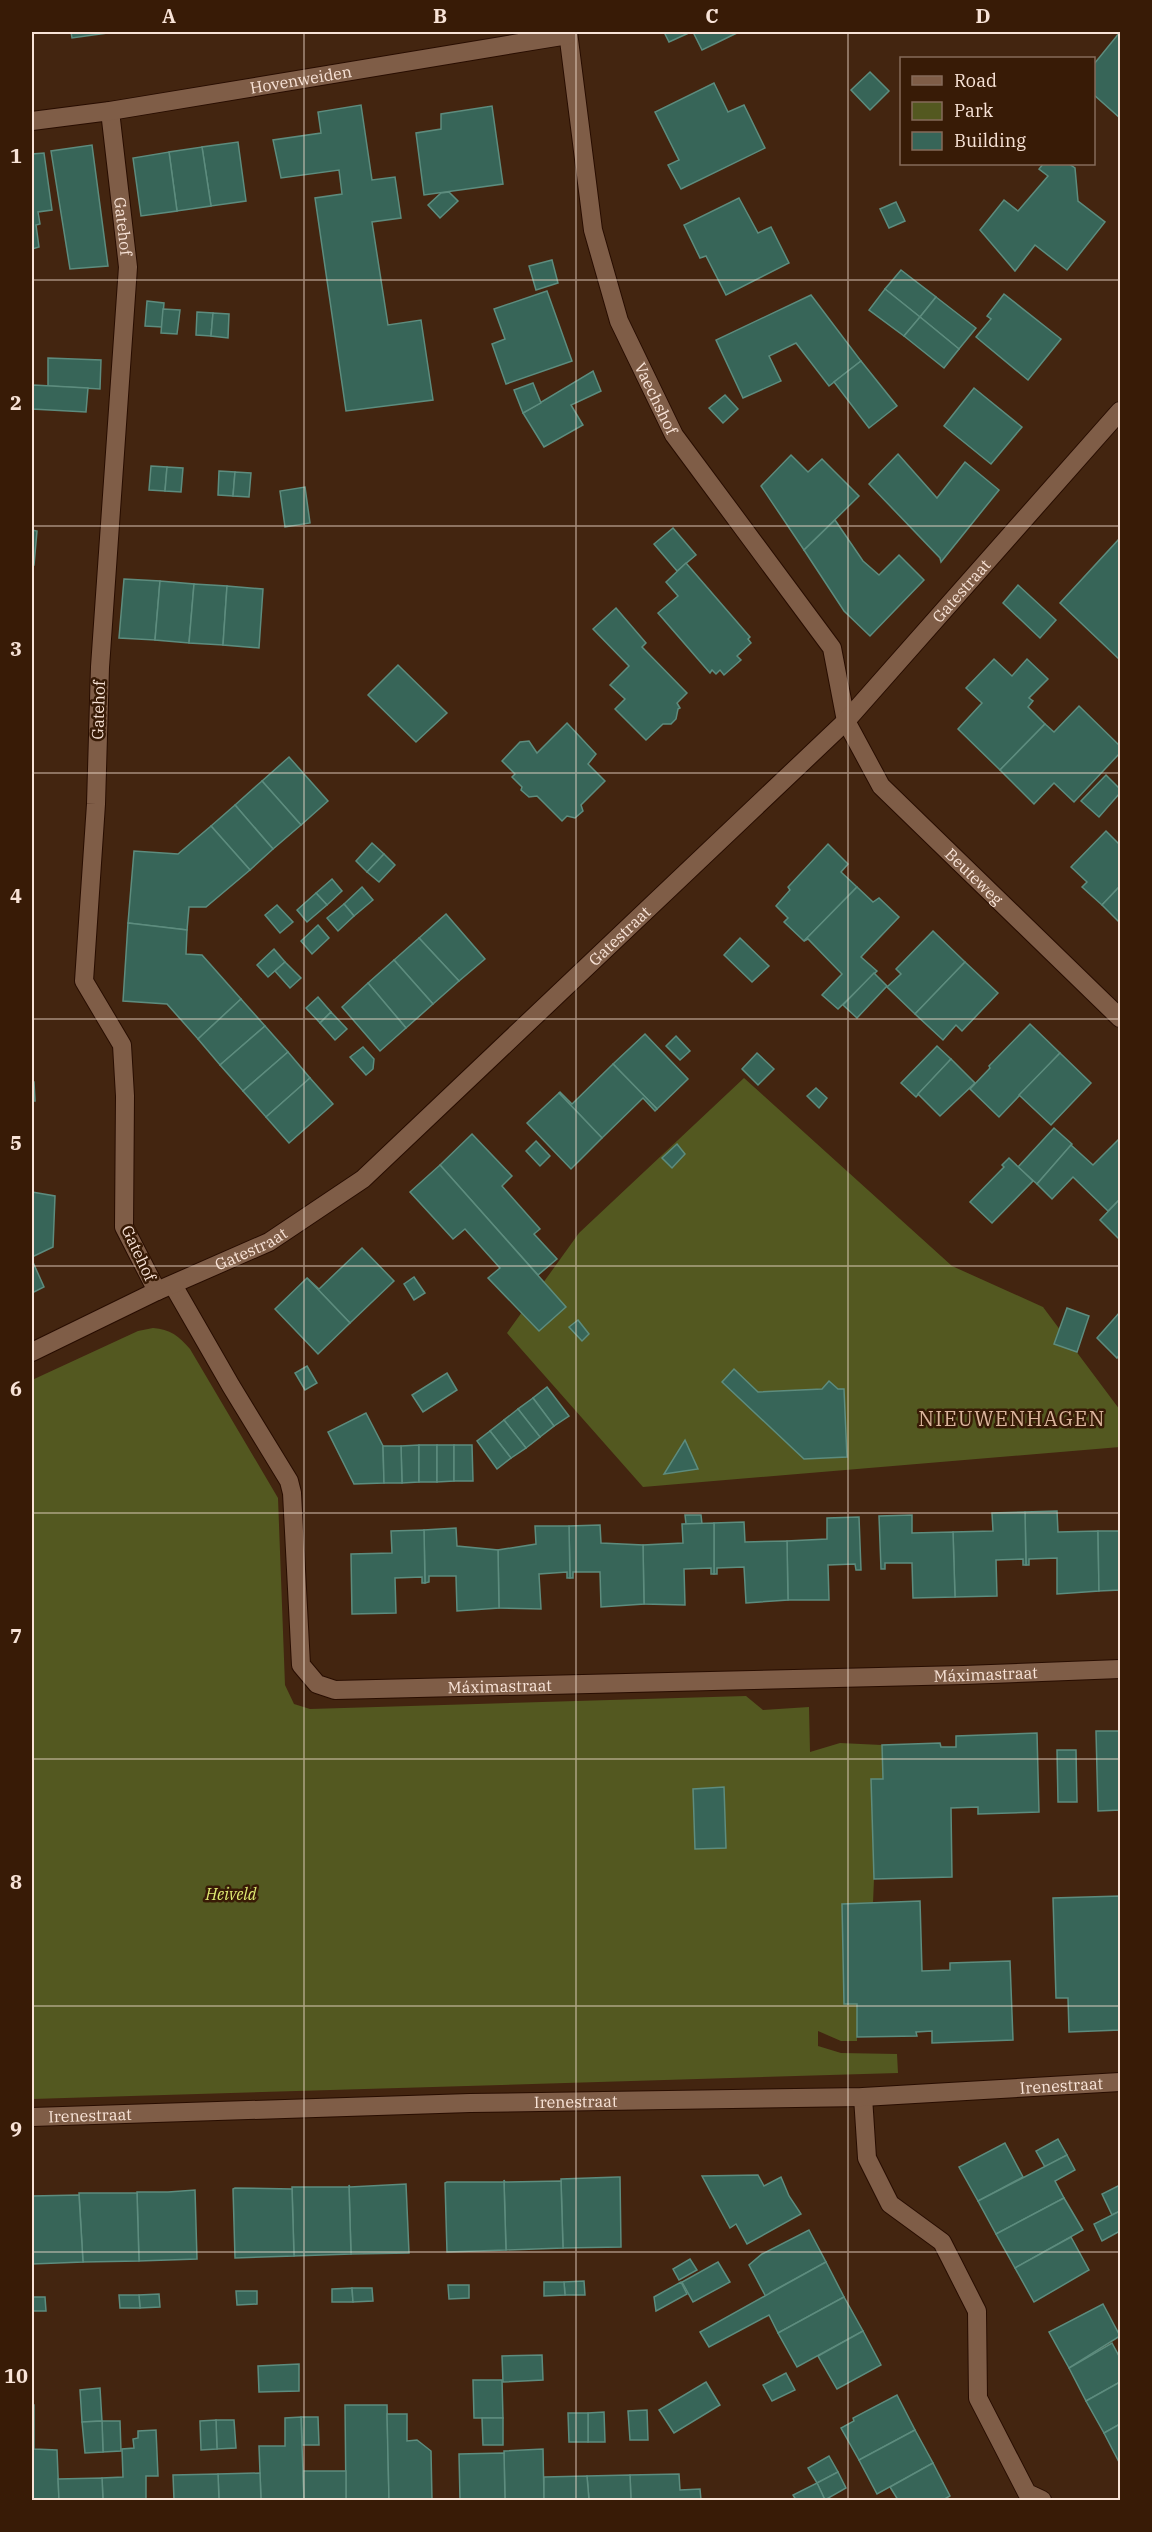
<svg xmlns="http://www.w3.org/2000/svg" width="1152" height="2532" viewBox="0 0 1152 2532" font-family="'IBM Plex Serif',serif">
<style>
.green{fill:#535820}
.building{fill:#376558;stroke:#5d8c7e;stroke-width:1.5}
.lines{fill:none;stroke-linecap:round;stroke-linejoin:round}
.minor-casing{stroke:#280d00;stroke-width:20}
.minor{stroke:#7f5d47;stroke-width:18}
.grid{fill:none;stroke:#f8e3d7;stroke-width:1.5;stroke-opacity:0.55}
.labels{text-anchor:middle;stroke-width:5;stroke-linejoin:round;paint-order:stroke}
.street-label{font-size:16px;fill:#f8e3d7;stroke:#381b06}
.park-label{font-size:16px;font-style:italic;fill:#e0eb72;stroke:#381b06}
.quarter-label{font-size:20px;letter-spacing:1.5px;fill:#dcb59d;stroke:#381b06}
.neatline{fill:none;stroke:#f8e3d7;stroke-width:2}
.grid-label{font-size:20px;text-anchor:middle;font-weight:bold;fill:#f8e3d7}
</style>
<rect width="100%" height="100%" fill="#432510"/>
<g class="green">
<polygon points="744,1078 952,1266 1043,1307 1120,1410 1120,1447 643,1487 507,1333 579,1233"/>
<path d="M153 1328C170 1329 179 1336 190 1349L278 1498 285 1685 294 1704 310 1709 746 1696 763 1710 809 1707 810 1752 840 1743 882 1745 883 1779H871L874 1879 873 1903 842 1904 844 2004H857V2041H841L818 2031V2046L841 2053 897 2054 898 2073 32 2099V1380L138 1331Z"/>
</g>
<g class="building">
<polygon points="71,32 115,32 72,38"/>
<polygon points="664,32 691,32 669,42"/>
<polygon points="693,32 739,32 702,50"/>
<polygon points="1120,32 1120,118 1094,95 1094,64"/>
<polygon points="870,72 889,91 870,110 851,90"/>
<polygon points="714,83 728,112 744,105 765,148 681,189 668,165 679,160 655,112"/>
<polygon points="361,105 372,180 395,177 401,218 372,222 388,325 421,320 433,400 346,411 315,198 342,194 339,170 281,178 273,140 321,133 318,112"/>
<polygon points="492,106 503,184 424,195 416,133 441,129 441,114"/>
<polygon points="238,142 246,201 211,206 202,147"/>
<polygon points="92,145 108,266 70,269 51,151"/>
<polygon points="202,147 211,206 177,211 169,152"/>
<polygon points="169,152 177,211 141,216 133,158"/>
<polygon points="44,153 52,210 38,212 40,224 36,225 39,247 32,249 32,154"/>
<polygon points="1043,164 1069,164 1075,168 1078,201 1105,222 1067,270 1035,245 1015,271 980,230 1004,200 1018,211 1048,176 1039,169"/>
<polygon points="449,192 458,201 440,218 428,205 441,193"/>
<polygon points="739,198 758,233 771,227 789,263 726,295 706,256 700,258 684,225"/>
<polygon points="896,202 905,221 889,228 880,209"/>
<polygon points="552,260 558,283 536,290 529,266"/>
<polygon points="901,270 936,297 920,317 885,289"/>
<polygon points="885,289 920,317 904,336 869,310"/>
<polygon points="547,291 572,361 506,384 492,344 505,339 494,309"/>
<polygon points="1004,294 1061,339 1028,380 976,337 991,319 987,316"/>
<polygon points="811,295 861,361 829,386 796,343 769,356 781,381 743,398 716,340"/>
<polygon points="936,297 976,328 959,349 920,317"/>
<polygon points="147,301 164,303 162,327 145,326"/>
<polygon points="163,309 180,310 177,334 161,333"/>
<polygon points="197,312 213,313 211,336 196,335"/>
<polygon points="213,313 229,314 228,338 211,336"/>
<polygon points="920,317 959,349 944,368 904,336"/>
<polygon points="48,358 101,360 100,389 48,386"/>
<polygon points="861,361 897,406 869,428 834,382"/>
<polygon points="593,371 601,391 571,405 583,425 544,447 523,413"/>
<polygon points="533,383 541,403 523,413 514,390"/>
<polygon points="33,385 88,388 86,412 32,409"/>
<polygon points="974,388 1022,427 991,464 944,426"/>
<polygon points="725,395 738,409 723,423 709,408"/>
<polygon points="898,454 937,498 965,462 999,490 941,562 940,558 869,484"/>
<polygon points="791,455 808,472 822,459 859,496 804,550 761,486"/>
<polygon points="151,466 167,467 165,491 149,490"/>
<polygon points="167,467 183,468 181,492 165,491"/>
<polygon points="219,471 235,472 233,496 218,495"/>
<polygon points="235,472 251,473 249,497 233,496"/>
<polygon points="305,487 310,523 285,527 280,491"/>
<polygon points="835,520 863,561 879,575 899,555 924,580 870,636 844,611 804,550"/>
<polygon points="673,528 696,555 677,571 654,544"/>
<polygon points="32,530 37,531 34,565 32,565"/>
<polygon points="1120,538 1120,660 1060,603"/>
<polygon points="686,563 750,637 748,639 751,643 737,656 741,660 724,675 720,670 716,674 712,670 710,673 658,613 678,596 666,582"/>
<polygon points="124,579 160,581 155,640 119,638"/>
<polygon points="160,581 194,584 189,643 155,640"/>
<polygon points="194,584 227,586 223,645 189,643"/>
<polygon points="1018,585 1056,620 1040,638 1003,603"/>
<polygon points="227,586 263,589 259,648 223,645"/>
<polygon points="616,608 646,643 642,647 687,693 677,703 680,708 678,709 676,719 671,724 663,724 646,740 615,709 625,699 610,685 629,666 593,629"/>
<polygon points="994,659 1012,676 1027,659 1048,679 1029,698 1033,701 1028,707 1045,724 1000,770 958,729 982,703 966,688"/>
<polygon points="398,665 447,713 416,742 368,695"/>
<polygon points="1079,706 1120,746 1120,753 1074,802 1054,783 1034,804 1000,770 1045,724 1054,732"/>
<polygon points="567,723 596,754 588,764 605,781 581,805 583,811 575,818 567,816 562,821 537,796 529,797 521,790 522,787 512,777 515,774 502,761 520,742 529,741 537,753"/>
<polygon points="289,757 328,801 301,825 262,781"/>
<polygon points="1106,775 1120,789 1120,793 1099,817 1081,801"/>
<polygon points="262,781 301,825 273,849 235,805"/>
<polygon points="235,805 273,849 250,870 211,826"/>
<polygon points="211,826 250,870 206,907 189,907 187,930 128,923 134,851 178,854"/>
<polygon points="1106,831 1120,845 1120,886 1102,905 1082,887 1087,882 1071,867"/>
<polygon points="372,843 384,854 367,872 356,861"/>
<polygon points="828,844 848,864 841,872 857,887 804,941 784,922 788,918 776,906 790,890 788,887"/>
<polygon points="384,854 395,865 379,882 367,872"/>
<polygon points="332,879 342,891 327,905 316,893"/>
<polygon points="1120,886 1120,923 1102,905"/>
<polygon points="362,887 373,900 354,916 344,904"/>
<polygon points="857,887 873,902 879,898 899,917 861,957 877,971 838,1009 822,995 842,974 808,939 804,941"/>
<polygon points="316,893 327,905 307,922 297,910"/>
<polygon points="344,904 354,916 338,931 327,918"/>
<polygon points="277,905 293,922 280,933 265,915"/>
<polygon points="446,914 485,959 459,981 419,938"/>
<polygon points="128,923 187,930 186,954 202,955 241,999 198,1039 167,1004 123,1001"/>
<polygon points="318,925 329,938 312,954 301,941"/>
<polygon points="933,931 965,962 915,1014 887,987 901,974 896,969"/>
<polygon points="419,938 459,981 433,1004 394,960"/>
<polygon points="740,938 769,966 752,982 724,955"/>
<polygon points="274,949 285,962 268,977 257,965"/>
<polygon points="394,960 433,1004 406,1028 368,983"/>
<polygon points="285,962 301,978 290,988 275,971"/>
<polygon points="965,962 998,993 962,1031 956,1025 943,1040 915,1014"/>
<polygon points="874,973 887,986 857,1018 843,1005"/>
<polygon points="368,983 406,1028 380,1051 342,1007"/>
<polygon points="318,997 331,1012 320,1023 306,1008"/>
<polygon points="241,999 265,1026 220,1065 198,1039"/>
<polygon points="331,1012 347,1029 335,1040 320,1023"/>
<polygon points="1030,1024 1060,1053 999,1117 970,1089 990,1068 989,1066"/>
<polygon points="265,1026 288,1052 243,1091 220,1065"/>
<polygon points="645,1034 688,1079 657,1109 613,1064"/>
<polygon points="676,1036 690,1051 680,1060 666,1046"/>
<polygon points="937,1046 951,1059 916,1097 901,1083"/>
<polygon points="363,1047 374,1059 373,1069 366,1075 350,1057"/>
<polygon points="288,1052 310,1078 266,1117 243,1091"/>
<polygon points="757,1053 774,1069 758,1085 742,1069"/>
<polygon points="1060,1053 1091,1083 1051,1125 1019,1095"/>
<polygon points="951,1059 975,1083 940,1116 918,1094"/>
<polygon points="613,1064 657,1109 655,1111 643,1098 602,1138 559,1093 560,1092 572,1104"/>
<polygon points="310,1078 333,1104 289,1143 266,1117"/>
<polygon points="32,1082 34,1082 35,1101 32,1101"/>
<polygon points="816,1088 827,1098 819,1108 807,1096"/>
<polygon points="559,1093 602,1138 571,1169 527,1123"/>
<polygon points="1054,1128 1072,1144 1037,1184 1018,1167"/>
<polygon points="472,1134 512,1176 502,1186 540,1229 534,1234 557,1259 538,1275 440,1165"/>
<polygon points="1120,1138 1120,1199 1108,1211 1073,1177 1052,1199 1037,1184 1071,1145 1093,1165"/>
<polygon points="536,1141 550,1156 540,1166 526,1151"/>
<polygon points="677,1144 685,1154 672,1168 662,1158"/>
<polygon points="1009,1158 1033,1181 992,1223 970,1202 1004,1167 1002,1165"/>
<polygon points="440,1165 566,1307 539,1331 488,1278 500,1268 465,1229 453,1239 410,1192"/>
<polygon points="32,1192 55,1196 53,1247 32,1257"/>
<polygon points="1120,1199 1120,1240 1100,1220"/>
<polygon points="362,1248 394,1281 350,1323 307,1278 319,1289"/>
<polygon points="32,1260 44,1287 32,1293"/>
<polygon points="414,1277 425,1293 414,1300 404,1284"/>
<polygon points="307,1278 350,1323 318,1354 275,1309"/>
<polygon points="1067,1308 1089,1316 1077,1352 1054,1344"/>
<polygon points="1120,1312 1120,1354 1117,1358 1097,1338"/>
<polygon points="578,1320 589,1334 582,1341 569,1327"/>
<polygon points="307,1366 317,1383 305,1390 295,1373"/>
<polygon points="734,1369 758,1392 822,1389 829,1381 838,1389 844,1389 847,1457 804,1459 722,1382"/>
<polygon points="447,1373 457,1390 423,1412 412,1395"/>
<polygon points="547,1387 569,1416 554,1426 533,1398"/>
<polygon points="533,1398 554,1426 540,1437 518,1409"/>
<polygon points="518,1409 540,1437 526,1448 504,1420"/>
<polygon points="366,1413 383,1446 384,1483 354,1484 328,1432"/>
<polygon points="504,1420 526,1448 511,1458 490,1431"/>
<polygon points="490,1431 511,1458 497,1469 477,1441"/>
<polygon points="685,1440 698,1469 664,1474"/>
<polygon points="419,1445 419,1482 402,1483 401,1446"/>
<rect x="419" y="1445" width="18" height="37"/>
<polygon points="437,1445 454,1445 454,1481 437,1482"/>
<polygon points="454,1445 472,1445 473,1481 454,1481"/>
<polygon points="383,1446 401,1446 402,1483 384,1483"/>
<polygon points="1057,1511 1058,1532 1098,1531 1099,1591 1057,1594 1057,1558 1029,1559 1029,1565 1026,1565 1025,1512"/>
<polygon points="1025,1512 1026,1565 1023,1565 1023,1559 996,1560 997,1596 955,1597 953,1532 993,1531 992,1513"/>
<polygon points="685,1515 701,1515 702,1524 686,1524"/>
<polygon points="912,1515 912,1533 953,1532 955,1597 913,1598 912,1563 885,1563 885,1569 881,1569 879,1516"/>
<polygon points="859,1517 861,1570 856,1570 855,1564 828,1565 829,1600 788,1600 787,1541 827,1539 827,1518"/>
<polygon points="744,1522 745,1542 787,1541 788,1600 746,1603 744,1567 717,1568 717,1574 714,1574 714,1523"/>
<polygon points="714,1523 714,1574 711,1574 711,1568 684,1569 685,1605 644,1604 643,1545 683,1543 682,1524"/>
<polygon points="600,1525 601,1543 643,1545 644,1604 601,1607 600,1572 573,1572 573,1578 570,1578 569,1526"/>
<polygon points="535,1526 569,1526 570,1578 567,1578 567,1572 539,1574 541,1609 499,1608 498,1550 536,1544"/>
<polygon points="456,1528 457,1546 498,1550 499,1608 457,1611 456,1576 429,1576 429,1582 425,1583 424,1530"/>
<polygon points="424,1530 425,1583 422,1583 422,1577 395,1578 396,1613 352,1614 351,1554 392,1553 391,1531"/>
<polygon points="1098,1531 1120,1531 1120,1590 1099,1591"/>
<polygon points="1096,1731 1120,1731 1120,1810 1098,1811"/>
<polygon points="1037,1733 1039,1812 978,1814 978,1807 951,1808 952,1877 874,1879 871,1779 883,1779 882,1745 940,1743 941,1747 956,1747 956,1736"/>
<polygon points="1057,1750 1076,1750 1077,1802 1058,1802"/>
<polygon points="724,1787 726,1848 695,1849 693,1789"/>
<polygon points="1120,1896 1120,2030 1069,2032 1068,1998 1056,1998 1053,1898"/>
<polygon points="920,1901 922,1971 950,1970 950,1963 1010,1961 1013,2040 932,2043 932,2031 916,2032 917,2036 857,2037 857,2004 844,2004 842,1904"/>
<polygon points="1058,2139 1067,2155 1045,2167 1036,2151"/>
<polygon points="1005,2143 1023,2177 978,2201 959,2167"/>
<polygon points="1067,2155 1075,2170 1055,2181 1064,2198 996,2234 978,2201"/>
<polygon points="758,2175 764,2186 781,2177 789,2196 801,2214 747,2244 736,2224 730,2228 702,2176"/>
<polygon points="618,2177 620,2177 621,2247 563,2248 561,2179"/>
<polygon points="504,2180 505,2182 561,2181 563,2248 506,2250"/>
<polygon points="447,2182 504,2182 506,2250 447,2252 445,2183"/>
<polygon points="406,2184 409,2253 351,2254 349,2185 350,2187"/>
<polygon points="1120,2185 1120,2211 1112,2215 1102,2194"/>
<polygon points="292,2187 349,2187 351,2254 294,2256"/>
<polygon points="235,2188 292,2189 294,2256 235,2258 233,2189"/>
<polygon points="195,2190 197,2259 139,2261 137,2192 168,2192"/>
<polygon points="79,2193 137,2193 139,2261 83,2262"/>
<polygon points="79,2195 83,2262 32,2264 32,2196"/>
<polygon points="1064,2198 1083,2230 1015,2268 996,2234"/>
<polygon points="1120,2211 1120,2231 1102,2241 1094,2224"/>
<polygon points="809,2230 826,2262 771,2292 766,2297 749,2265 762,2254"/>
<polygon points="1071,2237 1089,2270 1034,2302 1015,2268"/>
<polygon points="690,2259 697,2270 679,2280 673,2269"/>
<polygon points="718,2262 730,2282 693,2302 682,2282"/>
<polygon points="826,2262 844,2297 778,2333 769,2315 709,2347 700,2332"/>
<polygon points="584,2281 585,2295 565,2295 564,2282"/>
<polygon points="544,2282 564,2282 565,2295 544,2296"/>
<polygon points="681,2282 687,2294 656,2311 654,2297"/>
<polygon points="448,2285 469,2285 469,2298 449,2299"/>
<polygon points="352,2288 353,2302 332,2302 332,2289"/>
<polygon points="352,2288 372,2288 373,2301 353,2302"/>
<polygon points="236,2291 257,2291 257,2304 237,2305"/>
<polygon points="159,2294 160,2307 140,2308 139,2295"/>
<polygon points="119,2295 139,2295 140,2308 120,2308"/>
<polygon points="32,2297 45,2297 46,2311 32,2311"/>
<polygon points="844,2297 863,2331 797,2367 778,2333"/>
<polygon points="1103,2304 1120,2336 1069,2368 1049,2332"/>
<polygon points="863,2331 881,2365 837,2389 818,2356"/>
<polygon points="1112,2343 1120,2358 1120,2382 1086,2401 1069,2368"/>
<polygon points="542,2355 543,2380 503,2382 502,2356"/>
<polygon points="299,2364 299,2391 259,2392 258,2366"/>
<polygon points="786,2373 795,2390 772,2401 763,2385"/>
<polygon points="473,2380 502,2380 503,2418 474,2418"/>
<polygon points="706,2382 720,2405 674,2433 659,2410"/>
<polygon points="1120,2382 1120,2424 1104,2433 1086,2401"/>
<polygon points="100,2388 102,2421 82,2422 80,2390"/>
<polygon points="897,2395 915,2430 859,2460 841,2428 854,2421 853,2418"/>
<polygon points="32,2405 34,2405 34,2449 57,2450 59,2500 32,2500"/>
<polygon points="345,2405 387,2405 389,2500 346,2500"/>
<polygon points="647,2410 648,2440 630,2440 628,2411"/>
<polygon points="604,2412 605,2442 588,2442 588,2413"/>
<polygon points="568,2413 588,2413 588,2442 569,2442"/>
<polygon points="387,2414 407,2414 407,2441 417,2440 431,2451 432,2500 389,2500"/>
<polygon points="301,2417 318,2417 319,2445 302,2445"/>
<polygon points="301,2417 304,2500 261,2500 259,2446 285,2446 285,2418"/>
<polygon points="482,2418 503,2418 503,2445 483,2445"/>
<polygon points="216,2420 234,2420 236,2448 217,2449"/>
<polygon points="216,2420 217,2449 201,2450 200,2421"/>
<polygon points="102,2421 120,2421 121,2451 103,2452"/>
<polygon points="102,2421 103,2452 85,2453 82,2422"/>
<polygon points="1120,2424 1120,2464 1104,2433"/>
<polygon points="156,2430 158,2476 146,2476 146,2500 103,2500 102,2478 123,2477 122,2449 134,2448 133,2439 138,2438 138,2431"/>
<polygon points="915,2430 933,2463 877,2494 859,2460"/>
<polygon points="543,2449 544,2500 505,2500 504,2451"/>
<polygon points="504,2453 505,2500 460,2500 459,2454"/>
<polygon points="829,2456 838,2472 817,2483 808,2468"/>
<polygon points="933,2463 950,2496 943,2500 898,2500 890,2487"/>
<polygon points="303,2471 346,2471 346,2500 304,2500"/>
<polygon points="838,2472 846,2488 825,2500 817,2483"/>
<polygon points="260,2473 261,2500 219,2500 218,2474"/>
<polygon points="218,2474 219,2500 174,2500 173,2475"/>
<polygon points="679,2474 680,2490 700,2489 701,2500 631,2500 630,2475"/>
<polygon points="630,2475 631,2500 589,2500 587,2476"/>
<polygon points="587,2476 589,2500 544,2500 544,2477"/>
<polygon points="102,2478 103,2500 59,2500 58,2479"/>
<polygon points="817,2483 825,2500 796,2500 793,2495"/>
</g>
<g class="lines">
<g class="minor-casing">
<g id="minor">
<path id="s1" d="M568 32 593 230 619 321 674 435 832 648 846 721 881 786 1120 1018"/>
<path id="s2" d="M110 111 128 267 100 667 96 804 84 981 122 1045 125 1096 124 1227 157 1291"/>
<path id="s3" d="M32 121 110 111 568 35"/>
<path id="s4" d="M173 1285 231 1386 289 1481 292 1493 301 1665 317 1684 335 1690 964 1675 1120 1669"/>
<path id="s5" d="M32 1352 157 1291 269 1242 363 1179 846 721 1120 411"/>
<polyline points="863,2097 867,2158 890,2204 942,2242 977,2311 978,2398 1027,2493 1042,2500"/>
<path id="s6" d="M32 2117 470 2103 863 2097 1120 2082"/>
</g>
</g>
<use href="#minor" class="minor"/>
</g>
<path class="grid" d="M304 32V2500M576 32V2500M848 32V2500M32 280H1120M32 526H1120M32 773H1120M32 1019H1120M32 1266H1120M32 1513H1120M32 1759H1120M32 2006H1120M32 2252H1120"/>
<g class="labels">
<g class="street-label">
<text dy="6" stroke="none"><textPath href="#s3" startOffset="272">Hovenweiden</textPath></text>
<text dy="6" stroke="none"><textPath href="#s2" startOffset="116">Gatehof</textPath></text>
<text dy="6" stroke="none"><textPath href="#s1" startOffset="380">Vaechshof</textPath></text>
<text dy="6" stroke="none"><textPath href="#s5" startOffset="1214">Gatestraat</textPath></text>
<text transform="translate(98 710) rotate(-88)" y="6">Gatehof</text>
<text dy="6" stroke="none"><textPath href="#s1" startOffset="964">Beuteweg</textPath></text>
<text dy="6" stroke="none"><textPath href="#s5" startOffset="728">Gatestraat</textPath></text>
<text dy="6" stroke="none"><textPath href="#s5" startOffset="242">Gatestraat</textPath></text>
<text transform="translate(139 1253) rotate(65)" y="6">Gatehof</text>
<text dy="6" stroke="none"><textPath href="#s4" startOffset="1107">Máximastraat</textPath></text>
<text dy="6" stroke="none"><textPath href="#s4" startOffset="621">Máximastraat</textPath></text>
<text dy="6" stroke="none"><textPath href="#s6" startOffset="1030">Irenestraat</textPath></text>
<text dy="6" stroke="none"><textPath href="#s6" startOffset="544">Irenestraat</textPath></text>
<text dy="6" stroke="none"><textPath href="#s6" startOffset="58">Irenestraat</textPath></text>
</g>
<g class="park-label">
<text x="231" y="1900">Heiveld</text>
</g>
<g class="quarter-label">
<text x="1012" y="1426">NIEUWENHAGEN</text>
</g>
</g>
<rect width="1152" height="2532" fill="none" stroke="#381b06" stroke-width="66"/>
<rect x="900" y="57" width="195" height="108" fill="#381b06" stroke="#856b5a" stroke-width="1.5"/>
<rect x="912" y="76" width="30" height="9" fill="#7f5d47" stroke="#856b5a" stroke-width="1.5"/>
<text x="954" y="87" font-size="18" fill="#f8e3d7">Road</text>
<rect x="912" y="102" width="30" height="18" fill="#535820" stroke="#856b5a" stroke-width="1.5"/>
<text x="954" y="117" font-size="18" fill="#f8e3d7">Park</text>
<rect x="912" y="132" width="30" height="18" fill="#376558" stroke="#856b5a" stroke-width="1.5"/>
<text x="954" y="147" font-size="18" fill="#f8e3d7">Building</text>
<rect x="33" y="33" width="1086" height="2466" class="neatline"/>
<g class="grid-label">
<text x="169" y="23">A</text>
<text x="440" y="23">B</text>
<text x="712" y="23">C</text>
<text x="983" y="23">D</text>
<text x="16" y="163">1</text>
<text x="16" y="410">2</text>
<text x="16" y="656">3</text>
<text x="16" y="903">4</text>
<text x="16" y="1150">5</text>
<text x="16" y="1396">6</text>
<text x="16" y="1643">7</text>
<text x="16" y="1889">8</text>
<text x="16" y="2136">9</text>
<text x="16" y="2383">10</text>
</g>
</svg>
